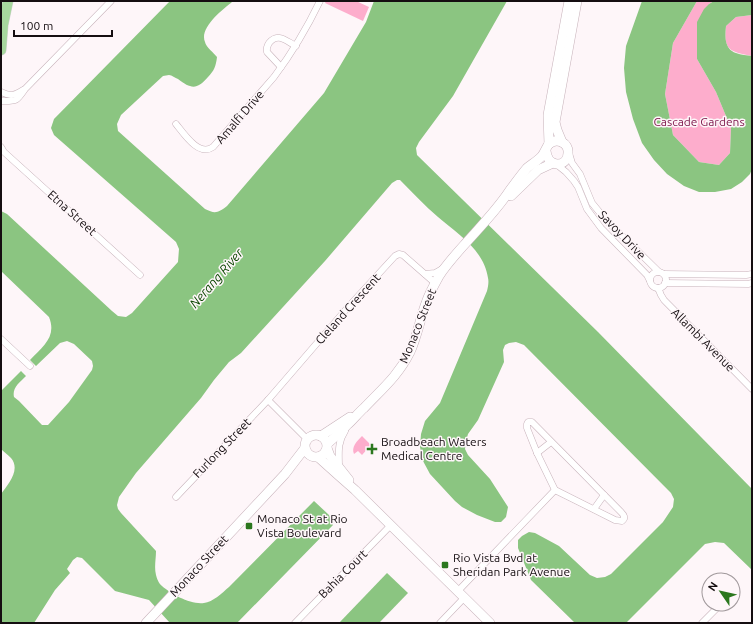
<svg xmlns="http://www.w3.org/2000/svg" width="753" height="624" viewBox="0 0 753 624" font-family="Ubuntu,sans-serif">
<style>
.green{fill:#fdadcc}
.water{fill:#8bc581}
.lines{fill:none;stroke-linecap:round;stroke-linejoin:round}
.street-casing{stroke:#c8b3bb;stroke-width:7}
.secondary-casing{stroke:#c8b3bb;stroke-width:10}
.primary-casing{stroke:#d5d4d4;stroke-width:11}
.street{stroke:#fff;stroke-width:6}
.secondary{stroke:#fff;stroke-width:9}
.primary{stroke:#a7d79e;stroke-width:10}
.poi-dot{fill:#2b771e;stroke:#fef6f9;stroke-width:1.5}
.labels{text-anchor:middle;stroke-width:3;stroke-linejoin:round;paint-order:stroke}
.street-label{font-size:12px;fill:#150e11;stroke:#fef6f9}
.park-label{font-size:12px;fill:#821d50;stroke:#fef6f9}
.poi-label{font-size:12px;fill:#150e11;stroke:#fef6f9;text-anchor:start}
.water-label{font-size:13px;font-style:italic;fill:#0b4700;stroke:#fef6f9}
</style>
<rect width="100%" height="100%" fill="#fef6f9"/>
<g class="green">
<polygon points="326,1 356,1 369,7 363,21 325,3"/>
<polygon points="697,1 714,1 709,4 697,59 716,92 731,128 730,153 719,165 699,162 673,135 665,94 673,43"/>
<path d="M752 15V56C730 52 723 50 726 26L736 17Z"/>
<path d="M362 436 371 445 362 455 358 451 354 454C351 447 357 441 362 436Z"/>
</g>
<g class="water">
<path d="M170 1H235L232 2C222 10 199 28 205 42 206 47 214 53 217 57 216 66 214 71 208 77 197 90 191 89 178 79 175 78 172 75 169 75 167 75 165 76 163 76L121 115 117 124 118 131 205 209C215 214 218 213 227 206L324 93 366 22 374 1H507L453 96 419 142 416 148 417 155 598 332 752 489V570L724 543 715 542 705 544 626 623H575L531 580 518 548V540L522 536 529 532 535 533 559 546 590 575 597 578 605 577 611 574 663 522 673 507 674 499 671 493 524 345 516 342 509 343 505 345 503 350 504 362 478 420 468 434 466 441 465 449 468 455 490 479 508 507 506 517 501 522H495L477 515 462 507 455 501 430 474 423 461 420 447 421 434 425 421 440 403 487 291C488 287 489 282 488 278 484 250 458 234 438 217 425 206 413 193 400 180H397L392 183 325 261 241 353 229 362 214 380 201 398 136 473 119 497 117 505 118 509 121 513 156 551C156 559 154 567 156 575 157 579 159 584 162 586 171 594 191 605 204 603 213 602 222 593 229 587L314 501 329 515 333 525 237 623H170L149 600 115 591 82 558 77 557 73 560 67 569 70 573 55 590 34 623H1V494C8 484 21 470 11 458 8 455 4 452 1 449V391L21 371 26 376C19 383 12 388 14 397L19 401 42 425H48L69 402 92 370 93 366 92 361 74 344 67 341 60 343 36 366 30 360C43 346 57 337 49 317L1 271V211L7 214 112 311 118 316 126 317 132 313 178 262 179 249 176 242 54 135 51 128 54 119Z"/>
<path d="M642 1H697L673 43 665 94 673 135 699 162 719 165 730 153 731 128 716 92 697 59V22L704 9 709 4 714 1H752V15L736 17 726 26C725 36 724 49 736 53 741 55 747 55 752 56V169L750 174 742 182 731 189 715 192H699L684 186 667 174 654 160 642 143 633 119 626 92 624 68 626 46Z"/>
<polygon points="387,573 408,593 379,623 339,623"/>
</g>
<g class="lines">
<g class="street-casing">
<g id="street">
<path d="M281 67 267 52C266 48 267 46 269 43 278 32 286 41 296 46"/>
<path d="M1 92C11 97 15 95 23 90"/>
<path d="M1 101C17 101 16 102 25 89L111 1"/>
<path d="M176 124C184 134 199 157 213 147L274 77C292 53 307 28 320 1"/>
<polyline points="1,147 4,152 140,275"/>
<polyline points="569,153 572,163 580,174 592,203 605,219 659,272"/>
<polyline points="556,164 566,172 574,181 578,187 587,209 601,228 647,275 650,281"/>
<circle cx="658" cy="280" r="8"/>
<polyline points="425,274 435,273 442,269"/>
<polyline points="664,274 746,275 752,274"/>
<polyline points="665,283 748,284 752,283"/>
<polyline points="658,288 661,295 664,300 752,389"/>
<polyline points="1,339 30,366"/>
<polyline points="268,400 307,439"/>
<path d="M528 422H532L621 512C624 515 626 518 622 521L615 520 555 490 537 453 527 428V424Z"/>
<polyline points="537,453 551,442"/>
<path d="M339 467C339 454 337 443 345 431"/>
<polyline points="176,497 268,400 349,306 395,256 399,254 403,255 435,283"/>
<polyline points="594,509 604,495"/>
<polyline points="458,591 555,490"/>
<polyline points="733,592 734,591"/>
<polyline points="295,623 391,525"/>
<polyline points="440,623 464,598"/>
<polyline points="702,623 721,604"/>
</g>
</g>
<g class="secondary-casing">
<g id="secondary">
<polyline points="562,142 557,130 555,122 577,1"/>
<polyline points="549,144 548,115 569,1"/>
<polyline points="511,196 538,170 553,163"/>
<circle cx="316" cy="446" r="11"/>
<polyline points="321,436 350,417"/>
<path d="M327 444C334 438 341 432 347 425 353 420 358 413 364 408 382 389 398 376 410 352 417 337 420 319 426 303 429 294 434 285 439 276 446 265 455 255 464 245 480 227 497 210 510 190 516 182 521 175 527 168 532 164 537 161 541 157 545 153 546 147 549 144 557 137 569 143 568 153 568 167 548 169 546 151"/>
<polyline points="327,448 330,456 349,480"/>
<polyline points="318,457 338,475 355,490 490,623"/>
<polyline points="146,623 285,474 305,448"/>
</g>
</g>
<g class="primary-casing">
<polyline id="primary" points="1,50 3,25 8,1"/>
</g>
<use href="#street" class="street"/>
<use href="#secondary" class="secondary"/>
<use href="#primary" class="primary"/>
</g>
<g class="poi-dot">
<path d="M370 443h4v4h4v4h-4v4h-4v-4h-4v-4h4z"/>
<rect x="245" y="522" width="8" height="8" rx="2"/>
<rect x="441" y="561" width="8" height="8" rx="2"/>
</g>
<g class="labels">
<g class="street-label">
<text transform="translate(240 117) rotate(-49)" y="4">Amalfi Drive</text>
<text transform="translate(72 213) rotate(42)" y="4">Etna Street</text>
<text transform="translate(622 235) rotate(46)" y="4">Savoy Drive</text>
<text transform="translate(348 309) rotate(-48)" y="4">Cleland Crescent</text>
<text transform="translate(418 326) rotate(-68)" y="4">Monaco Street</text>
<text transform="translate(703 340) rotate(45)" y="4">Allambi Avenue</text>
<text transform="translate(222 448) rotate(-46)" y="4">Furlong Street</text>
<text transform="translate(199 566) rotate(-47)" y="4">Monaco Street</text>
<text transform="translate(343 574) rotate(-45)" y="4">Bahia Court</text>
</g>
<g class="park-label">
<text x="699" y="126">Cascade Gardens</text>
</g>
<g class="poi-label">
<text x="381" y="446">Broadbeach Waters<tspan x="381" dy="14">Medical Centre</tspan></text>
<text x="257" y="523">Monaco St at Rio<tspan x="257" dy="14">Vista Boulevard</tspan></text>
<text x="453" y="562">Rio Vista Bvd at<tspan x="453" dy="14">Sheridan Park Avenue</tspan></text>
</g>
<g class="water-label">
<text transform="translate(216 278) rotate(-49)" y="5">Nerang River</text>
</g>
</g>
<rect width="753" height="624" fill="none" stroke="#150e11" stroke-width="4"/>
<g transform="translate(721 592) rotate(304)"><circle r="19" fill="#fef6f9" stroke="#a1999c"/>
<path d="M0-3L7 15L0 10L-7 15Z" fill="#2b771e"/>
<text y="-6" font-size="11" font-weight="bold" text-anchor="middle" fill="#150e11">N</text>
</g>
<path d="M14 30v6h98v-6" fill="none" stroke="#150e11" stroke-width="2"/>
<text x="20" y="30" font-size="12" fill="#150e11" stroke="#fef6f9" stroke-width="3" paint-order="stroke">100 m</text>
</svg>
